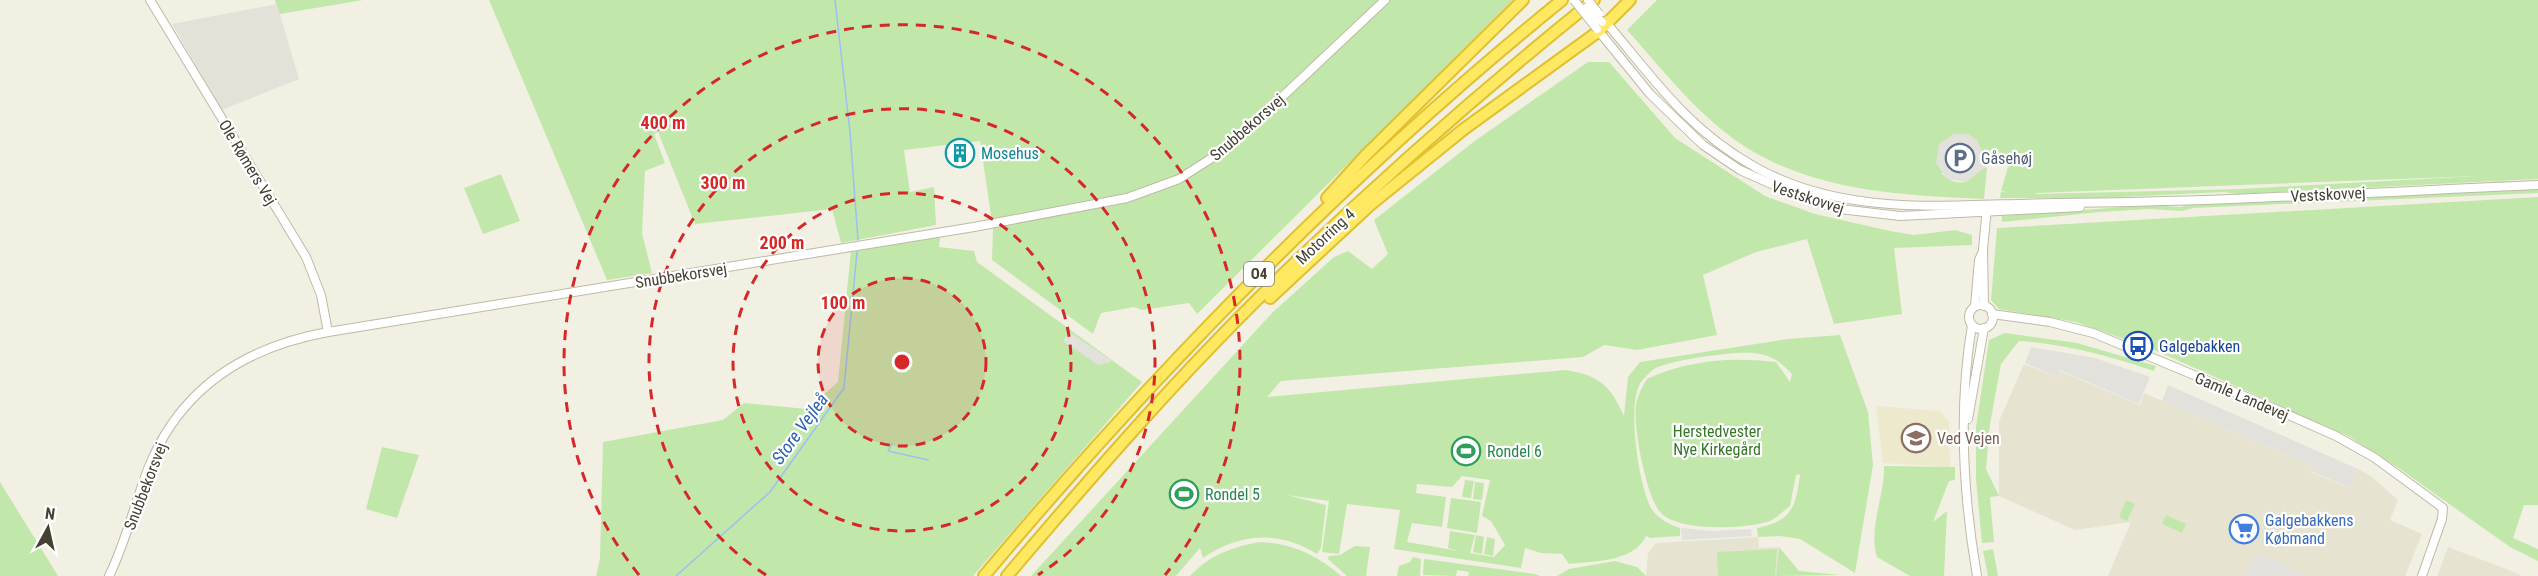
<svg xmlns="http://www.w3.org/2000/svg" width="2538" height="576" viewBox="0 0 2538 576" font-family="'Roboto Condensed',sans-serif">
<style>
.residential{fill:#e6e4d1}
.industrial{fill:#e4e1d9}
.education{fill:#ece9cd}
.green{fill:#c1e8aa;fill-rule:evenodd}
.parking{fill:#e2e1dc}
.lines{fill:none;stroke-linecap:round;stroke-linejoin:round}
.stream{stroke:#9dbff2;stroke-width:1.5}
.tertiary-casing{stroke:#bebaa6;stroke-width:10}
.motorway-casing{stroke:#e1c02f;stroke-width:14}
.tertiary{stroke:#fff;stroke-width:8}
.motorway{stroke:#ffe862;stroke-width:10}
.tertiary-bridge-casing{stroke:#bebaa6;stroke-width:10;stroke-linecap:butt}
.tertiary-bridge{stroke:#fff;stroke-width:8}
.ring{fill:none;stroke:#d62828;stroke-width:3;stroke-dasharray:10 8}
.labels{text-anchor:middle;stroke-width:4.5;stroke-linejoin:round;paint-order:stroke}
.shield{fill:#fff;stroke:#7c7a70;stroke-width:1.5}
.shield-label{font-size:15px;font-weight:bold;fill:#444133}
.street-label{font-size:16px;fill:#444133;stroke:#fff}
.culture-label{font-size:16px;fill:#0d838f;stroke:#fff;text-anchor:start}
.service-label{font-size:16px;fill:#4e5e75;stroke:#fff;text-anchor:start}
.transit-label{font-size:16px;fill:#164399;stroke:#fff;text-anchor:start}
.park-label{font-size:16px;fill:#357726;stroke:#fff}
.education-label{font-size:16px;fill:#785e54;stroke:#fff;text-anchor:start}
.leisure-label{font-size:16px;fill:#27864d;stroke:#fff;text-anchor:start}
.shop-label{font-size:16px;fill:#366cbe;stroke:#fff;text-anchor:start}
.water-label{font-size:18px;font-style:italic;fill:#2b60b2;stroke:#fff}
.centre{fill:#d62828;stroke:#fff;stroke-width:3}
.ring-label{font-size:18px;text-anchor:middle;font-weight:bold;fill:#d62828;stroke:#fff;stroke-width:4.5;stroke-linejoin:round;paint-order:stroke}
</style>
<rect width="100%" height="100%" fill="#f2f0e3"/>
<g class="residential">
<polygon points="2024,364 2057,377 2060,371 2140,405 2144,393 2313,466 2311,472 2349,488 2358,469 2371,476 2398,500 2390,520 2422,534 2405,576 2108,576 2131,522 2075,530 1999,496 1999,421"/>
<polygon points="1758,537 1759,548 1779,547 1776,576 1646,576 1648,553 1656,543"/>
<polygon points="2448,547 2509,570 2522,576 2437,576"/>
</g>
<polygon class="industrial" points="277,4 299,79 222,110 172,24"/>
<polygon class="education" points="1876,406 1940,411 1949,422 1950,467 1883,463"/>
<g class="green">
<polygon points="275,0 363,0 280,14"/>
<polygon points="489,0 1513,0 1197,314 1189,303 1142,310 1134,307 1101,313 1093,334 992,260 993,229 980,141 904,150 910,192 934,187 936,225 841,243 832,209 695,224 658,132 654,134 665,163 645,171 642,233 652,273 607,280"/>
<path d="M1657 0H2538V179L2238 194 2223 192 2100 198H2000L2001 192H2007L2001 191 2009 163 1985 160V156L1941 173C1967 196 1971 171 1987 167L1984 199C1901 195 1816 192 1744 146 1698 116 1663 70 1627 30ZM2477 176 2240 189 2036 194V193Z"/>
<path d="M1588 62H1609L1675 138 1765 196 1815 214 1890 231 1914 235 1955 230 1972 235V245L1894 248 1902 314 1834 324 1807 239 1756 252 1703 275 1717 335 1637 350 1604 345 1583 357 1281 381 1267 397 1566 370C1600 376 1610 385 1624 416L1628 377 1640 362 1788 339 1840 335 1868 412 1873 465 1855 573 1800 539 1780 536 1758 537 1757 528C1792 521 1796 507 1800 474L1796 475 1790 506C1783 511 1775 520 1767 522 1742 529 1678 532 1660 512 1646 496 1631 420 1637 400 1639 393 1643 385 1647 379 1689 360 1730 357 1776 362L1790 382 1792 374C1781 362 1770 354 1753 353 1734 351 1669 360 1654 369 1650 372 1644 378 1641 382 1626 403 1639 491 1653 511 1659 519 1671 525 1680 528V536L1650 538 1646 536C1634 562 1594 561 1569 564L1562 554 1541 553 1525 548 1521 568 1394 549 1400 510 1347 504 1339 554 1322 552 1329 501 1287 495 1326 505 1321 548 1317 554C1278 530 1240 533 1203 558L1200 548 1176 576H1031L1272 313 1334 257 1348 251 1372 269 1388 254 1374 220 1476 140ZM1462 476 1490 480 1482 516 1491 521 1505 545 1494 557 1470 553 1475 535 1450 531 1448 548 1459 551 1407 542 1412 523 1442 527 1446 497 1416 493 1417 484 1452 487Z"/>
<polygon points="501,174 520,221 483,234 464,188"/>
<polygon points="2538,189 2538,193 2193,208 2182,211 2150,209 2099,212 2002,222 2002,216 2150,205 2181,207 2193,203"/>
<polygon points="2538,197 2538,505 2524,505 2513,538 2538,549 2538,561 2510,547 2397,467 2348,436 2152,349 2076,322 1999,309 1991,300 1997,228"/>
<polygon points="940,236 939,247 974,251 977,262 1142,382 973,576 596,576 600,559 603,442 723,420 744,403 807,409 838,382 851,250"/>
<path d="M2005 333 2077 343 2156 366 2154 371C2109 356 2066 344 2019 341L2001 364 1990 424 1986 469 1999 496 1990 497 1994 542 1982 543 1976 479V427L1989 340Z"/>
<polygon points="382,447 419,455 397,518 366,509"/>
<path d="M1884 466 1955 467V480L1949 481 1933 522 1947 511 1944 576H1910L1877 557C1868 528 1885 496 1884 466Z"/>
<polygon points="1465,480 1474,481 1471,498 1462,497"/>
<polygon points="0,482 58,576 0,576"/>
<polygon points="1475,482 1484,483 1482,500 1473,499"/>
<polygon points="1451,498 1481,502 1477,533 1447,528"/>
<polygon points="2126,500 2135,504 2127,521 2119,517"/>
<polygon points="2166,515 2186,524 2182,533 2162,524"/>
<polygon points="1476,535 1484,537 1482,554 1473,552"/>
<polygon points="1487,537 1495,539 1493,556 1484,554"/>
<path d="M1261 542C1293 544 1317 555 1341 576H1190C1209 555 1234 546 1261 542Z"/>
<polygon points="1355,546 1370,547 1366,576 1347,576 1328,559 1329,556 1340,555"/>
<polygon points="1779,547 1799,571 1840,575 1776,576"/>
<polygon points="1777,549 1775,576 1718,576 1717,552"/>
<polygon points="1993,549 1998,576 1988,576 1983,551"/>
<polygon points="1413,557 1421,559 1420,576 1397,576 1399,566 1410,562"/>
<polygon points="1424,559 1535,574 1540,576 1468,576 1469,572 1457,570 1456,576 1423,575"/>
<polygon points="1615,561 1637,567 1646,576 1557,576 1569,569"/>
</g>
<g class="parking">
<polygon points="1954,134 1968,134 1977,140 1988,165 1966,182 1947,179 1936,163 1939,144"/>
<polygon points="1069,332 1111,360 1111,362 1098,365 1063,341"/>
<polygon points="2031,347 2095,358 2150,377 2139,404 2060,370 2057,377 2025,363"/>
<polygon points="2168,385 2358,469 2350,488 2311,471 2313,466 2162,401"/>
<polygon points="1681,528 1713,531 1751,529 1752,536 1682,540"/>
<polygon points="2256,553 2309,576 2246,576"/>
</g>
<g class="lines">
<g class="stream">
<polyline points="835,0 850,132 858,240"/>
<polyline points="892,444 888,451 928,460"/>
<polyline points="676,576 770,492 844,388 857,252"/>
</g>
<g class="tertiary-casing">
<g id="tertiary">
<polyline points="150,0 306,257 321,295 328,332"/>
<path d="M1605 21C1654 79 1687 129 1755 167 1848 219 1954 204 2056 203 2217 202 2377 192 2538 185"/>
<polyline points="1597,29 1650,94 1703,145 1740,170 1803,198 1840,209 1900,216 2080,207"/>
<circle cx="1981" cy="317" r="12"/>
<polyline points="1975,306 1979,260 1983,251"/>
<polyline points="1984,306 1983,249 1987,208"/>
<polyline points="1992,314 2050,322 2093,333 2273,408 2336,436 2375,458 2443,508 2442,519 2422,576"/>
<path d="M1972 325C1958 408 1963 494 1977 576"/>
<polyline points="1968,419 1984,328"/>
<path d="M109 576C126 542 134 505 148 469 180 388 245 347 328 332L974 227 1127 198 1179 179 1229 147 1385 0"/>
</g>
</g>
<g class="motorway-casing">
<g id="motorway">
<polyline points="1327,198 1365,156 1523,0"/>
<polyline points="1270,298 1370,205 1464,129 1599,31 1630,0"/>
<path d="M984 576C1159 367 1350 172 1562 0"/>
<path d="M1007 576C1091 477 1176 379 1269 288 1372 187 1481 91 1594 0"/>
</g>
</g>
<use href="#tertiary" class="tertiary"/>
<use href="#motorway" class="motorway"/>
<g class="tertiary-bridge-casing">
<g id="tertiary-bridge">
<polyline points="1574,0 1597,29"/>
<polyline points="1588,0 1599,14"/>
<polyline points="1586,8 1602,22"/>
</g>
</g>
<use href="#tertiary-bridge" class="tertiary-bridge"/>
</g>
<circle cx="902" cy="362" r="84" fill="#d62828" fill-opacity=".12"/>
<g class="ring">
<circle cx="902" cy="362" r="84"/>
<circle cx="902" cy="362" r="169"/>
<path d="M766 575A253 253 0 1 1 1038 575"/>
<path d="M639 575A338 338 0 1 1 1165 575"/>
</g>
<defs>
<g id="building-ring" transform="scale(1.5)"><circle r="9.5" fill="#fff" stroke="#0f9aa8" stroke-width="1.5"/><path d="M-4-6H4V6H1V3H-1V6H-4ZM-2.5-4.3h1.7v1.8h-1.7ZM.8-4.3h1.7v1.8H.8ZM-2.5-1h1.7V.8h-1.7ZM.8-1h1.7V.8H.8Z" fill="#0f9aa8"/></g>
<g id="parking-ring" transform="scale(1.5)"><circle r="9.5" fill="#fff" stroke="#5c6f8a" stroke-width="1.5"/><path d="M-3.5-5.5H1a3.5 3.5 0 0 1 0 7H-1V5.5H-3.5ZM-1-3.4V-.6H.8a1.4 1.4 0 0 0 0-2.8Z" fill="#5c6f8a"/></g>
<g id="bus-ring" transform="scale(1.5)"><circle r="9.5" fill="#fff" stroke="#1a4fb4" stroke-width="1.5"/><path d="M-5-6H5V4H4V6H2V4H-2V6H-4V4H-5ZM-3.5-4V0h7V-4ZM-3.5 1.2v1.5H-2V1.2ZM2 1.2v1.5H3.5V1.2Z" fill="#1a4fb4"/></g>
<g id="school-ring" transform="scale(1.5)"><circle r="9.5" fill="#fff" stroke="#8d6e63" stroke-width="1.5"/><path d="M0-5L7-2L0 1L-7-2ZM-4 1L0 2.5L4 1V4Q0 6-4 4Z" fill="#8d6e63"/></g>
<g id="stadium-ring" transform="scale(1.5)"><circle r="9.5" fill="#fff" stroke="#2e9e5b" stroke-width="1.5"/><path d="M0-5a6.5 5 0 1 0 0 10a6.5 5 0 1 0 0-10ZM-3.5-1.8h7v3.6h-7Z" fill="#2e9e5b"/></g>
<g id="supermarket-ring" transform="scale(1.5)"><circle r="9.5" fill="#fff" stroke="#3f7fe0" stroke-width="1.5"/><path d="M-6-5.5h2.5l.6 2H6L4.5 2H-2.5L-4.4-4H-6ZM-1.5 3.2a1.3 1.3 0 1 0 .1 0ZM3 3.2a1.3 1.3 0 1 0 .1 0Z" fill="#3f7fe0"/></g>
</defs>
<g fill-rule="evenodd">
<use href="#building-ring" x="960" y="153"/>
<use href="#parking-ring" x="1960" y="158"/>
<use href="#bus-ring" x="2138" y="346"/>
<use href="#school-ring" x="1916" y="438"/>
<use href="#stadium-ring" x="1466" y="451"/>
<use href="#stadium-ring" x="1184" y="494"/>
<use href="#supermarket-ring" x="2244" y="529"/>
</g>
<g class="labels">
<rect class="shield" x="1244" y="262" width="30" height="24" rx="4.5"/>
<g class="shield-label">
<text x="1259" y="279">O4</text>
</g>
<g class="street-label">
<text transform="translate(1247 127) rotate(-41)" y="6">Snubbekorsvej</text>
<text transform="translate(248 162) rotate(59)" y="6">Ole Rømers Vej</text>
<text transform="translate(2328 194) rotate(-3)" y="6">Vestskovvej</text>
<text transform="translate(1808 197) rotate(18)" y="6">Vestskovvej</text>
<text transform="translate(1325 236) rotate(-43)" y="6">Motorring 4</text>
<text transform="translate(681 275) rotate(-9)" y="6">Snubbekorsvej</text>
<text transform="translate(2242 396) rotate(23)" y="6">Gamle Landevej</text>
<text transform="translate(145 486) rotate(-69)" y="6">Snubbekorsvej</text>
</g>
<g class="culture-label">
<text x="981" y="159">Mosehus</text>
</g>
<g class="service-label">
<text x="1981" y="164">Gåsehøj</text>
</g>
<g class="transit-label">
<text x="2159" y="352">Galgebakken</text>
</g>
<g class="park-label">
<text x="1717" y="437">Herstedvester<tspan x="1717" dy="18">Nye Kirkegård</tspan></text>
</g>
<g class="education-label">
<text x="1937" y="444">Ved Vejen</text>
</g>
<g class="leisure-label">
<text x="1487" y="457">Rondel 6</text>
<text x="1205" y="500">Rondel 5</text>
</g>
<g class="shop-label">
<text x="2265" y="526">Galgebakkens<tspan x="2265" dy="18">Købmand</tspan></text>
</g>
<g class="water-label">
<text transform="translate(800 429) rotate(-54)" y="6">Store Vejleå</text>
</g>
</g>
<circle cx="902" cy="362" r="9" class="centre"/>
<g class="ring-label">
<text x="663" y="129">400 m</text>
<text x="723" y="189">300 m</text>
<text x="782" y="249">200 m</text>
<text x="843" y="309">100 m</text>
</g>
<g transform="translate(48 528) rotate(8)" stroke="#ffffff" stroke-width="4.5" paint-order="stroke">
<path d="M0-4.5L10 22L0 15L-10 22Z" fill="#444133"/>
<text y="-9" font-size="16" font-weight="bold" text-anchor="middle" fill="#444133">N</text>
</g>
</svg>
